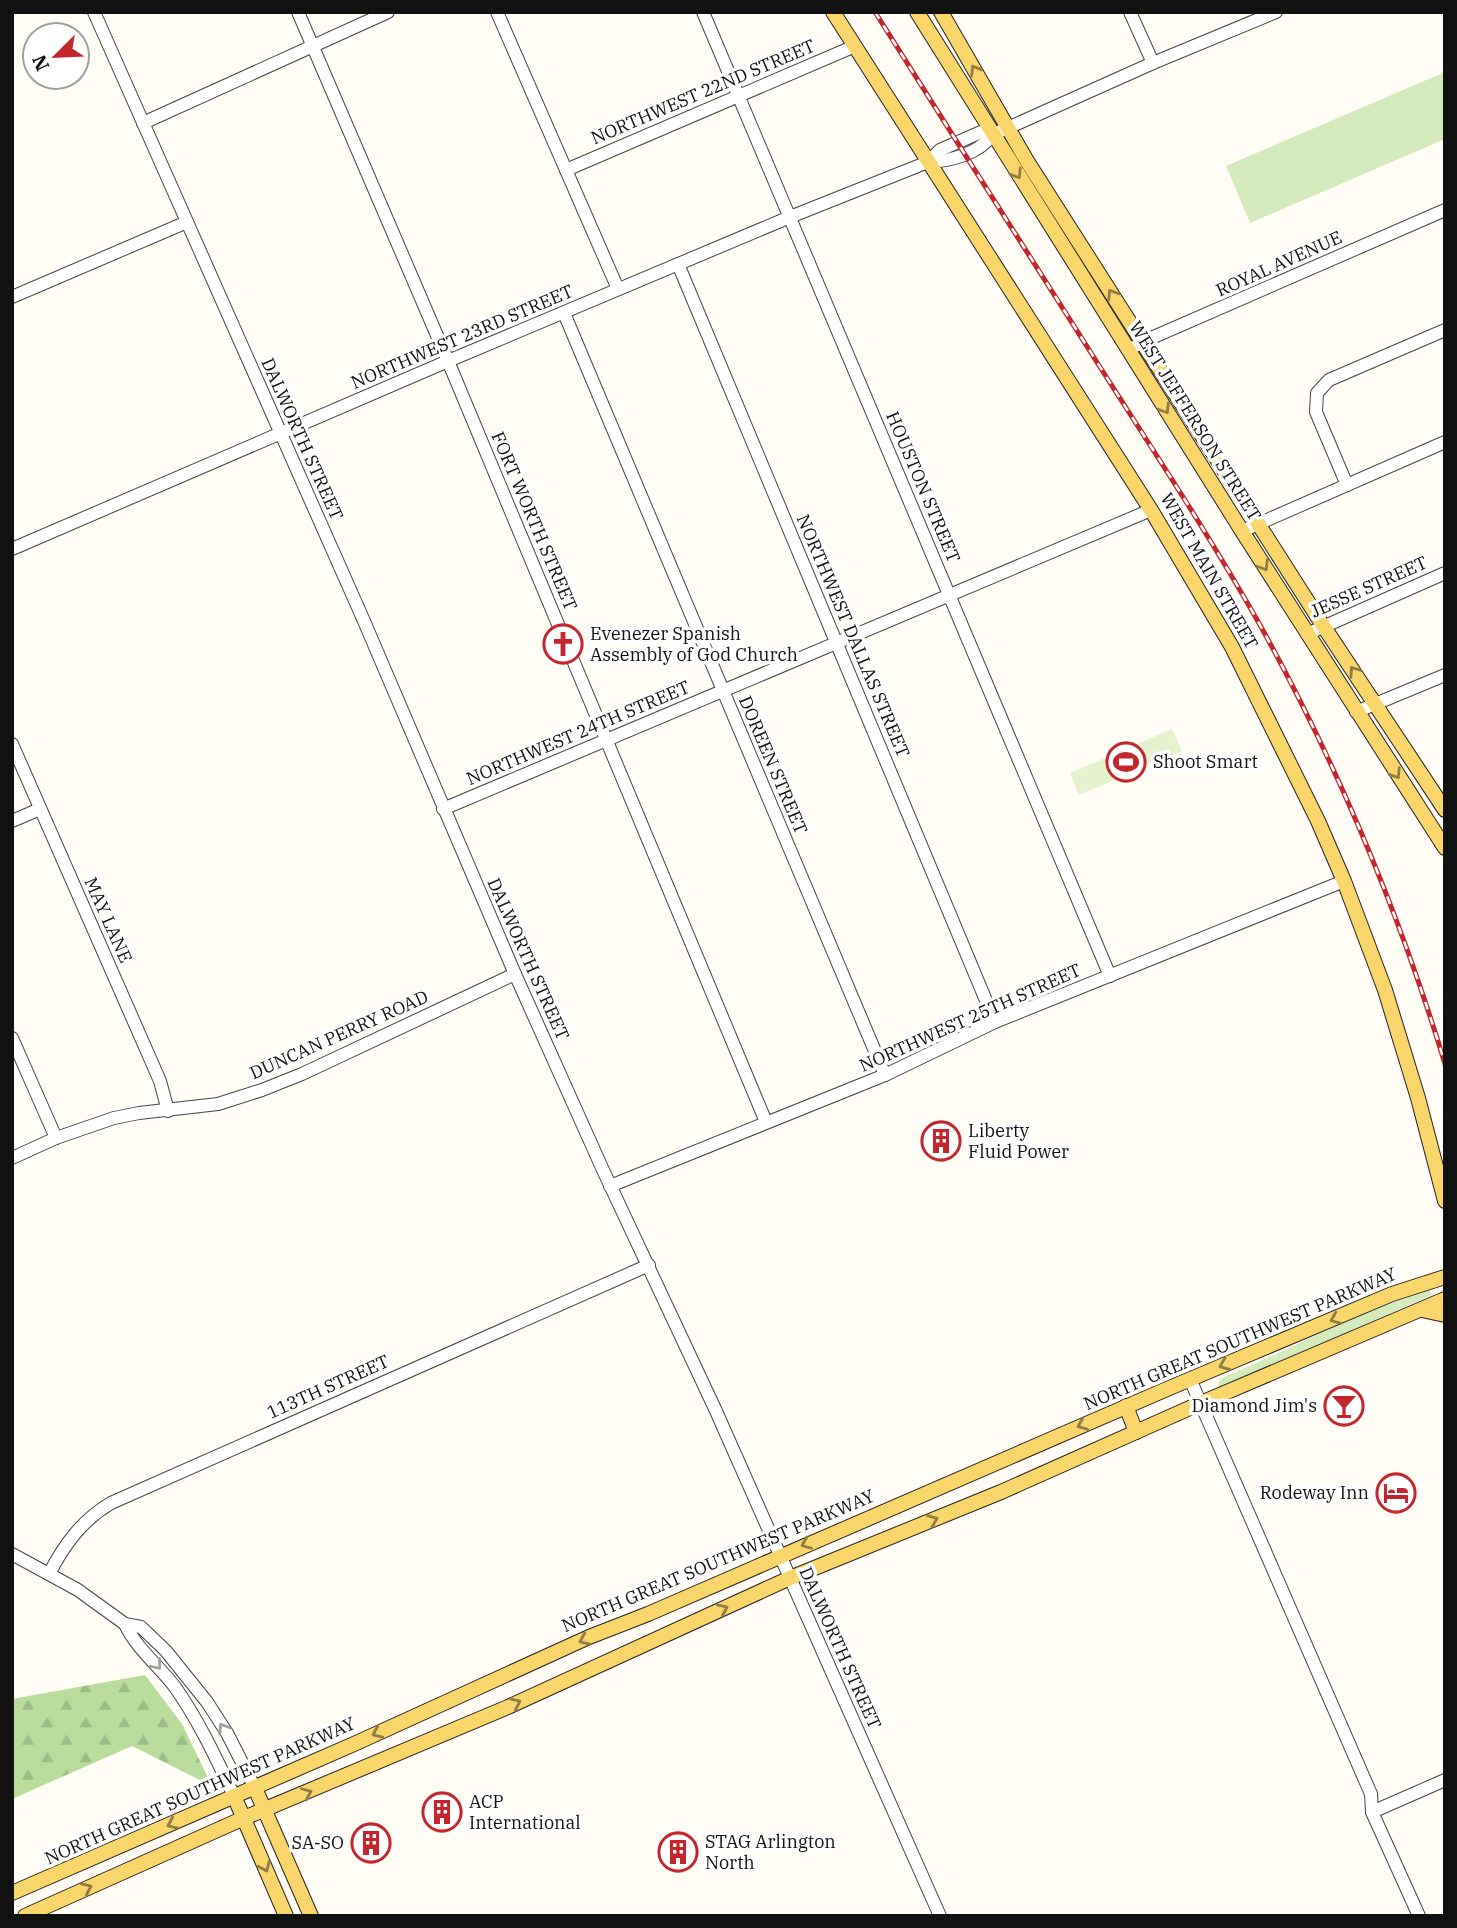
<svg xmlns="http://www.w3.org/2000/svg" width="1457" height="1928" viewBox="0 0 1457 1928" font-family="'IBM Plex Serif',serif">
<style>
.green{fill:#d5ebbd}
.forest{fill:url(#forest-firs)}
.pitch{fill:#e6f2cf}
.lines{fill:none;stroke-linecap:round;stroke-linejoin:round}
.minor-casing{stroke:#444;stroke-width:14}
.major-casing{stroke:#222;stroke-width:16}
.minor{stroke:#fff;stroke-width:12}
.major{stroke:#f9d66b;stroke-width:14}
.rail-casing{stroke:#c4262e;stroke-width:5}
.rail{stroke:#fff;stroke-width:2.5;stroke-dasharray:8;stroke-linecap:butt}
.oneway{stroke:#917d42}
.oneway2{stroke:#a0a0a0}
.labels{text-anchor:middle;stroke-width:7;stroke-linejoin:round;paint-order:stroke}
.street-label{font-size:18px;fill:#111;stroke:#fff}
.poi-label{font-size:18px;fill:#111;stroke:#fff;text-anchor:start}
</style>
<defs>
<pattern id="forest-firs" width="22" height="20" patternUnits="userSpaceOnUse" patternTransform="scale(1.75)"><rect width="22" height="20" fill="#b9dc9c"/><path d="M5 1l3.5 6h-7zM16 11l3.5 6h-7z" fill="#9ebc85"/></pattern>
</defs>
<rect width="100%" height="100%" fill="#fffdf5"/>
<g class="green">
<polygon points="1445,72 1445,139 1250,223 1226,166"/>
<path d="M1429 1289 1432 1295 1370 1322 1323 1348 1219 1388 1218 1386 1220 1379C1290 1349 1356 1314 1429 1289Z"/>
</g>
<polygon class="forest" points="145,1675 182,1724 212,1786 132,1746 12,1799 12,1699"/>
<polygon class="pitch" points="1172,729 1182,751 1079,795 1070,773"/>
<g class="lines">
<g class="minor-casing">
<g id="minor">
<polyline points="94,12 364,621 515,974 603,1170 716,1411 940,1916"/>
<polyline points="298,12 448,361 766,1122"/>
<polyline points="497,12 618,289"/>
<polyline points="703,12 1110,976"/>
<polyline points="1130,12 1153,63"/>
<polyline points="143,123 388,12"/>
<polyline points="928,162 940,150 981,132 992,135"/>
<polyline points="566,170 855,46"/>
<polyline points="678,264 995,1022"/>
<polyline points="12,297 187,222"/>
<polyline points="564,313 885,1075"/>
<polyline points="1134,347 1142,342 1445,210"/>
<polyline points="1347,485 1316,412 1317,393 1329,380 1445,330"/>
<polyline points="1242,531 1445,442"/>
<path d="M12 549 448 361 790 217 928 162C950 161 979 154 992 135L1153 63 1276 12"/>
<polyline points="1307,634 1445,573"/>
<polyline points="1356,712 1445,675"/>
<polyline points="12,744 160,1081 168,1111"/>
<polyline points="443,809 1151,510"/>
<polyline points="12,821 40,809"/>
<polyline points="12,1038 56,1138"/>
<polyline points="12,1158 56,1138 114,1118 139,1113 218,1104 262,1090 302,1074 515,974"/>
<polyline points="610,1186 885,1075 995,1022 1344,881"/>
<polyline points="1190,1379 1371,1794 1372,1812 1419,1916"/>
<polyline points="12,1554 78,1590 125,1624 141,1627 166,1651 207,1702 227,1733 255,1788"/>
<path d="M49 1574C64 1545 82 1520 111 1503L649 1265"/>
<path d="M125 1624C136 1648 159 1666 175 1687 199 1721 216 1758 234 1796"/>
<polyline points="1372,1812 1445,1780"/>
</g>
</g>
<g class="major-casing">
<g id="major">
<polyline points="833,12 1151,510 1232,647 1318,821 1344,881 1385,990 1418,1098 1445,1201"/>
<polyline points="917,12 1242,531 1445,848"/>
<polyline points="941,12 1027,161 1324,627 1445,810"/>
<polyline points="1422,1310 1445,1315"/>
<polyline points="1126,1406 1136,1432"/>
<polyline points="255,1788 311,1916"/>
<polyline points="234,1796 286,1916"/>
<polyline points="12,1893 354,1744 589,1637 648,1614 1167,1389 1392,1294 1445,1277"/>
<polyline points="25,1916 244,1818 508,1707 790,1578 1001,1492 1201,1403 1445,1299"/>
</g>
</g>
<use href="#minor" class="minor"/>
<use href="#major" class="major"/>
<g class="rail-casing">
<path id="rail" d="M875 12C954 138 1035 264 1114 389 1164 467 1215 545 1260 625 1337 764 1399 912 1445 1064"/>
</g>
<use href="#rail" class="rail"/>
</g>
<defs><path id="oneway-chevron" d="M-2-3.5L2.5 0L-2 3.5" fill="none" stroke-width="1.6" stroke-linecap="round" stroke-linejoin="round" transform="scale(1.75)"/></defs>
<g class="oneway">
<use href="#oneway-chevron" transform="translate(975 70) rotate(-121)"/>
<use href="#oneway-chevron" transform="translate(1017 174) rotate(58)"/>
<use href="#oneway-chevron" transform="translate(1112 294) rotate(-122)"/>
<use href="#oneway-chevron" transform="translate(1165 409) rotate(58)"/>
<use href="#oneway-chevron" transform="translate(1264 566) rotate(58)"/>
<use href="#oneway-chevron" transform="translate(1354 671) rotate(-124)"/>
<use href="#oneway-chevron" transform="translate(1396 774) rotate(57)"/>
<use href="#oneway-chevron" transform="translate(1335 1319) rotate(157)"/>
<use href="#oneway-chevron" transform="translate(1224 1365) rotate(158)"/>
<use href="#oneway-chevron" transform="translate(1082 1425) rotate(157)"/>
<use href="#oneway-chevron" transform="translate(933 1520) rotate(-22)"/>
<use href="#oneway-chevron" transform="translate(806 1544) rotate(157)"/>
<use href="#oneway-chevron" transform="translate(723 1609) rotate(-24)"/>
<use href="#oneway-chevron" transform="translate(584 1640) rotate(156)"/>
<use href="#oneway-chevron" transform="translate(516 1703) rotate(-24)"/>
<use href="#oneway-chevron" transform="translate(377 1733) rotate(156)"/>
<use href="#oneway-chevron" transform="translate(307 1793) rotate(-23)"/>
<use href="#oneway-chevron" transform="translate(172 1824) rotate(156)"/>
<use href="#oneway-chevron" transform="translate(265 1867) rotate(67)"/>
<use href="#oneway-chevron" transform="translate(87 1888) rotate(-24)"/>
</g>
<g class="oneway2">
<use href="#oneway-chevron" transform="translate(157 1665) rotate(50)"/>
<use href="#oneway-chevron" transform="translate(223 1728) rotate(-122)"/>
</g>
<defs>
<g id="church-ring" transform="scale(2.0125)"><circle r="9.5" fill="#fff" stroke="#c4262e" stroke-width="1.5"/><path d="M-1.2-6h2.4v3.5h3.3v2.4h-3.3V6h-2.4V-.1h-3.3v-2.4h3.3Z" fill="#c4262e"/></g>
<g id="stadium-ring" transform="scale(2.0125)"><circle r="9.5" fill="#fff" stroke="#c4262e" stroke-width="1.5"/><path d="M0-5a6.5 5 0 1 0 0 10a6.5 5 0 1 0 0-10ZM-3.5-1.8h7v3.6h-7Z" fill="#c4262e"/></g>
<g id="building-ring" transform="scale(2.0125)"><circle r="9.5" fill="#fff" stroke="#c4262e" stroke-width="1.5"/><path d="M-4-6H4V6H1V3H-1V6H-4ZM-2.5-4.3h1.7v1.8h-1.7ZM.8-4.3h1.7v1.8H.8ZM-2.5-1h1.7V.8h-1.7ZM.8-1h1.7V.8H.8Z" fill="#c4262e"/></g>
<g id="bar-ring" transform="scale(2.0125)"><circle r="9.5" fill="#fff" stroke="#c4262e" stroke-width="1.5"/><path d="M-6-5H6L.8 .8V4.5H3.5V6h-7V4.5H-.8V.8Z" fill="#c4262e"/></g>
<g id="hotel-ring" transform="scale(2.0125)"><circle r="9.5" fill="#fff" stroke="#c4262e" stroke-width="1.5"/><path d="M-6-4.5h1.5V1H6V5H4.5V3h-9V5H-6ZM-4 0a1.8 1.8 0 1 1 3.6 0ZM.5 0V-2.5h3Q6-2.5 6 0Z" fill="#c4262e"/></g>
</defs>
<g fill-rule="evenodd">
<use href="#church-ring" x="563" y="644"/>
<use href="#stadium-ring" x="1126" y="762"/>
<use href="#building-ring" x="941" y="1141"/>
<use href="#bar-ring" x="1344" y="1406"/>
<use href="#hotel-ring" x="1396" y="1493"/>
<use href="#building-ring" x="442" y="1812"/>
<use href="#building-ring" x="371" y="1843"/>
<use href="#building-ring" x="678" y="1852"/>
</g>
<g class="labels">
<g class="street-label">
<text transform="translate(703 92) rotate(-23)" y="6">NORTHWEST 22ND STREET</text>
<text transform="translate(1279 264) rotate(-24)" y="6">ROYAL AVENUE</text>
<text transform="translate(462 337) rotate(-23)" y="6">NORTHWEST 23RD STREET</text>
<text transform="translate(1195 421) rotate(58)" y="6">WEST JEFFERSON STREET</text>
<text transform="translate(302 439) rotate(66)" y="6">DALWORTH STREET</text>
<text transform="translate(923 487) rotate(67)" y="6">HOUSTON STREET</text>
<text transform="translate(534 521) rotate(67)" y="6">FORT WORTH STREET</text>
<text transform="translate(1209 571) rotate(60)" y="6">WEST MAIN STREET</text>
<text transform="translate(1369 587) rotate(-24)" y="6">JESSE STREET</text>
<text transform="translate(853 636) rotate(67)" y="6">NORTHWEST DALLAS STREET</text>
<text transform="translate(578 733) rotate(-23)" y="6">NORTHWEST 24TH STREET</text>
<text transform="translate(773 765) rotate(67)" y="6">DOREEN STREET</text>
<text transform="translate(108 920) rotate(66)" y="6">MAY LANE</text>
<text transform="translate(528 959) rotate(66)" y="6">DALWORTH STREET</text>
<text transform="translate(970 1018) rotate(-24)" y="6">NORTHWEST 25TH STREET</text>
<text transform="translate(339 1035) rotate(-24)" y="6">DUNCAN PERRY ROAD</text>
<text transform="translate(1240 1339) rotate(-23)" y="6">NORTH GREAT SOUTHWEST PARKWAY</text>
<text transform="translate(328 1387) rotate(-24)" y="6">113TH STREET</text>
<text transform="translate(718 1561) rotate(-23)" y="6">NORTH GREAT SOUTHWEST PARKWAY</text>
<text transform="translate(840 1648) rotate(66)" y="6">DALWORTH STREET</text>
<text transform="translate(200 1791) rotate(-24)" y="6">NORTH GREAT SOUTHWEST PARKWAY</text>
</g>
<g class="poi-label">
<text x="590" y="640">Evenezer Spanish<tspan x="590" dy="21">Assembly of God Church</tspan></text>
<text x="1153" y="768">Shoot Smart</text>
<text x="968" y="1137">Liberty<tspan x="968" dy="21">Fluid Power</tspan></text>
<text x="1317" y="1412" text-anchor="end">Diamond Jim's</text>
<text x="1369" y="1499" text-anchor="end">Rodeway Inn</text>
<text x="469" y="1808">ACP<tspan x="469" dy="21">International</tspan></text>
<text x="705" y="1848">STAG Arlington<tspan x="705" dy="21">North</tspan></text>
<text x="344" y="1849" text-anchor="end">SA-SO</text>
</g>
</g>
<rect width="1457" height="1928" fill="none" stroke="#111111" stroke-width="28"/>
<g transform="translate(56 56) rotate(246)"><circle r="33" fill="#ffffff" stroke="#a0a0a0" stroke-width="2"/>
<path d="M0-5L12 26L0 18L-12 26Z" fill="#c4262e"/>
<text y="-10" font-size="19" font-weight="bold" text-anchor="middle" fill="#111111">N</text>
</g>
</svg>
